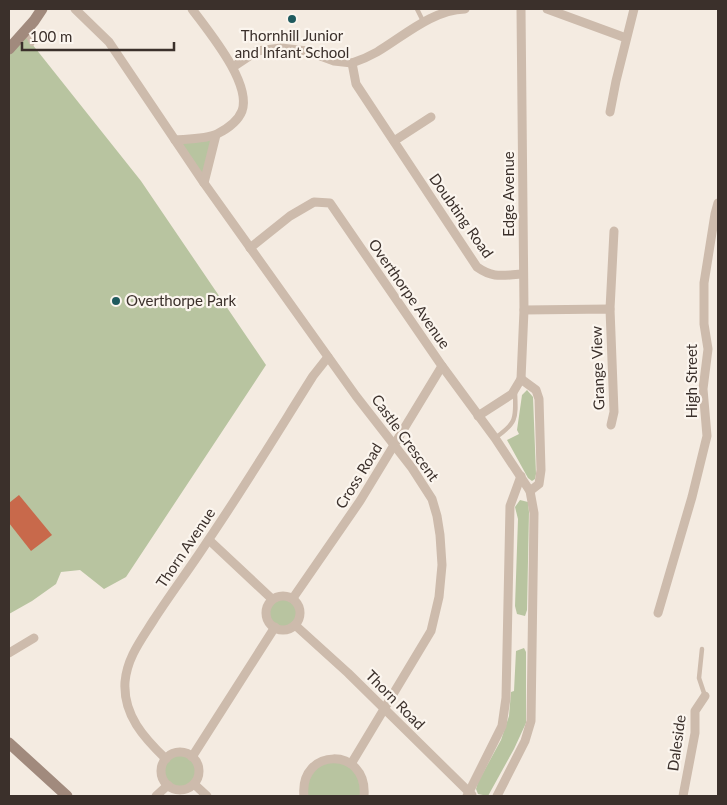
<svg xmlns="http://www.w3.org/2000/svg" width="727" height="805" viewBox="0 0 727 805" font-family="Lato,sans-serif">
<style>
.green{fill:#b8c4a0}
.building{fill:#c8694b}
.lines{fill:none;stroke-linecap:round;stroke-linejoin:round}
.lane{stroke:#cdbbac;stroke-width:4.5}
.street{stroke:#cdbbac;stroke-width:9}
.secondary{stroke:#a18a7d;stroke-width:11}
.poi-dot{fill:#1f5a5e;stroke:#fbf5ee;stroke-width:2}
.labels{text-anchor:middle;stroke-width:4.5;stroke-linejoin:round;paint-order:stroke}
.poi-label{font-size:15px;fill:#3b302b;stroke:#fbf5ee}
.street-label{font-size:15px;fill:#3b302b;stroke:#fbf5ee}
</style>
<rect width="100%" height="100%" fill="#f4ebe1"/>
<g class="green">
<polygon points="25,32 32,44 141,181 266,365 126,577 104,589 80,570 61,572 56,584 32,601 9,614 9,49"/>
<polygon points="216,135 204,183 175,140"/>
<polygon points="527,390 533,397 536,474 535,479 532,481 528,478 507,440 519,434 517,430 522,395"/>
<polygon points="520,500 528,502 529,512 527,610 525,616 517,614 515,606 518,519 515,507"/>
<circle cx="283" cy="613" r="17"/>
<polygon points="524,648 526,652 526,723 514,749 488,796 478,794 476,789 478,782 501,740 509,716 511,692 514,691 516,651"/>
<circle cx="180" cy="771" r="19"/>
<polygon points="328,759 356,768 364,796 304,796 305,778"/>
</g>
<polygon class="building" points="19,495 52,535 31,551 9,523 9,503"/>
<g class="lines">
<g class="lane">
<polyline points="417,9 423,21"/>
<polyline points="26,33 32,44"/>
<path d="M495 438C517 423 516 418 515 393"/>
<polyline points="702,649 699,678 705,696"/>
</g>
<g class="street">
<polyline points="75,9 109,42 204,183 356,396 412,468 432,499 437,516 440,535 442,565 439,597 431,631 351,764"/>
<path d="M465 9C432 10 404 36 377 52 370 56 361 60 352 63L356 84 477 267C494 279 503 275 523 274"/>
<polyline points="547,9 626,38"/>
<polyline points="233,67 257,51 281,48 307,51 334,61 352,63"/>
<polyline points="610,112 616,81 634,9"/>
<path d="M175 140C186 139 207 139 217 134 227 129 238 121 242 111 252 83 208 31 192 9"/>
<polyline points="394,141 431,117"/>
<polyline points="204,183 216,135"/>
<polyline points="250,248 290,216 314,202 330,203 442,366 495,438 530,491 534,513 531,721 525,741 497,796"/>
<polyline points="610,309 614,231"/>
<polyline points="524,310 610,309 614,412 611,425"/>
<polyline points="521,379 536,390 539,399 541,470 539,484 530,491"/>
<polyline points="478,416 512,394 521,379 524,310 521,9"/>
<polyline points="209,540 272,599"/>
<circle cx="283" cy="613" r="17"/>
<polyline points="293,598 360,501 442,366"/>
<polyline points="658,613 692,497 707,436 703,389 708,349 704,324 704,283 715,214 718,203"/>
<polyline points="295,625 348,673 472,795"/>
<polyline points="9,653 34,638"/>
<circle cx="180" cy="771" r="19"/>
<polyline points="192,757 275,627"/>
<path d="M166 759C144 738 123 715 125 682 127 658 141 640 153 621 171 593 191 567 209 539 245 486 279 430 313 376L328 357"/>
<polyline points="194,784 207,796"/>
<polyline points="156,796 168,785"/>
<path d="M304 796C299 747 368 746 364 796"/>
<polyline points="467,796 502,726 506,698 510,506 521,476"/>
<polyline points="683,796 695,733 695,711 705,696"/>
</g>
<g class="secondary">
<polyline points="9,49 34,21 42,9"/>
<polyline points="9,743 67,796"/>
</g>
</g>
<g class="poi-dot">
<circle cx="292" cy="19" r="5"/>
<circle cx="116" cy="301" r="5"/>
</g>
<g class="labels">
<g class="poi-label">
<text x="292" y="41">Thornhill Junior<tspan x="292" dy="17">and Infant School</tspan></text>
<text x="126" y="306" text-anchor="start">Overthorpe Park</text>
</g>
<g class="street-label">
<text transform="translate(509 194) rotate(-90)" y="5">Edge Avenue</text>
<text transform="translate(461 216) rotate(55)" y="5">Doubting Road</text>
<text transform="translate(409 294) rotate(55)" y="5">Overthorpe Avenue</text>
<text transform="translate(598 368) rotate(-92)" y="5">Grange View</text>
<text transform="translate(692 381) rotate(-90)" y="5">High Street</text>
<text transform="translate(405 438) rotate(54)" y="5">Castle Crescent</text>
<text transform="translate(359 476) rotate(-58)" y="5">Cross Road</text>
<text transform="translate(186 548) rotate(-56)" y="5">Thorn Avenue</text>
<text transform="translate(395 700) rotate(45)" y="5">Thorn Road</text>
<text transform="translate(677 743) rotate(-82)" y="5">Daleside</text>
</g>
</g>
<rect width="727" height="805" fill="none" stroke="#3b302b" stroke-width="20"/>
<path d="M22 42v8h152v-8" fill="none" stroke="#3b302b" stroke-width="2.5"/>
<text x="30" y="42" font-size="15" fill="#3b302b" stroke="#fbf5ee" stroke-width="4" paint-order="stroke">100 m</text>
</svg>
